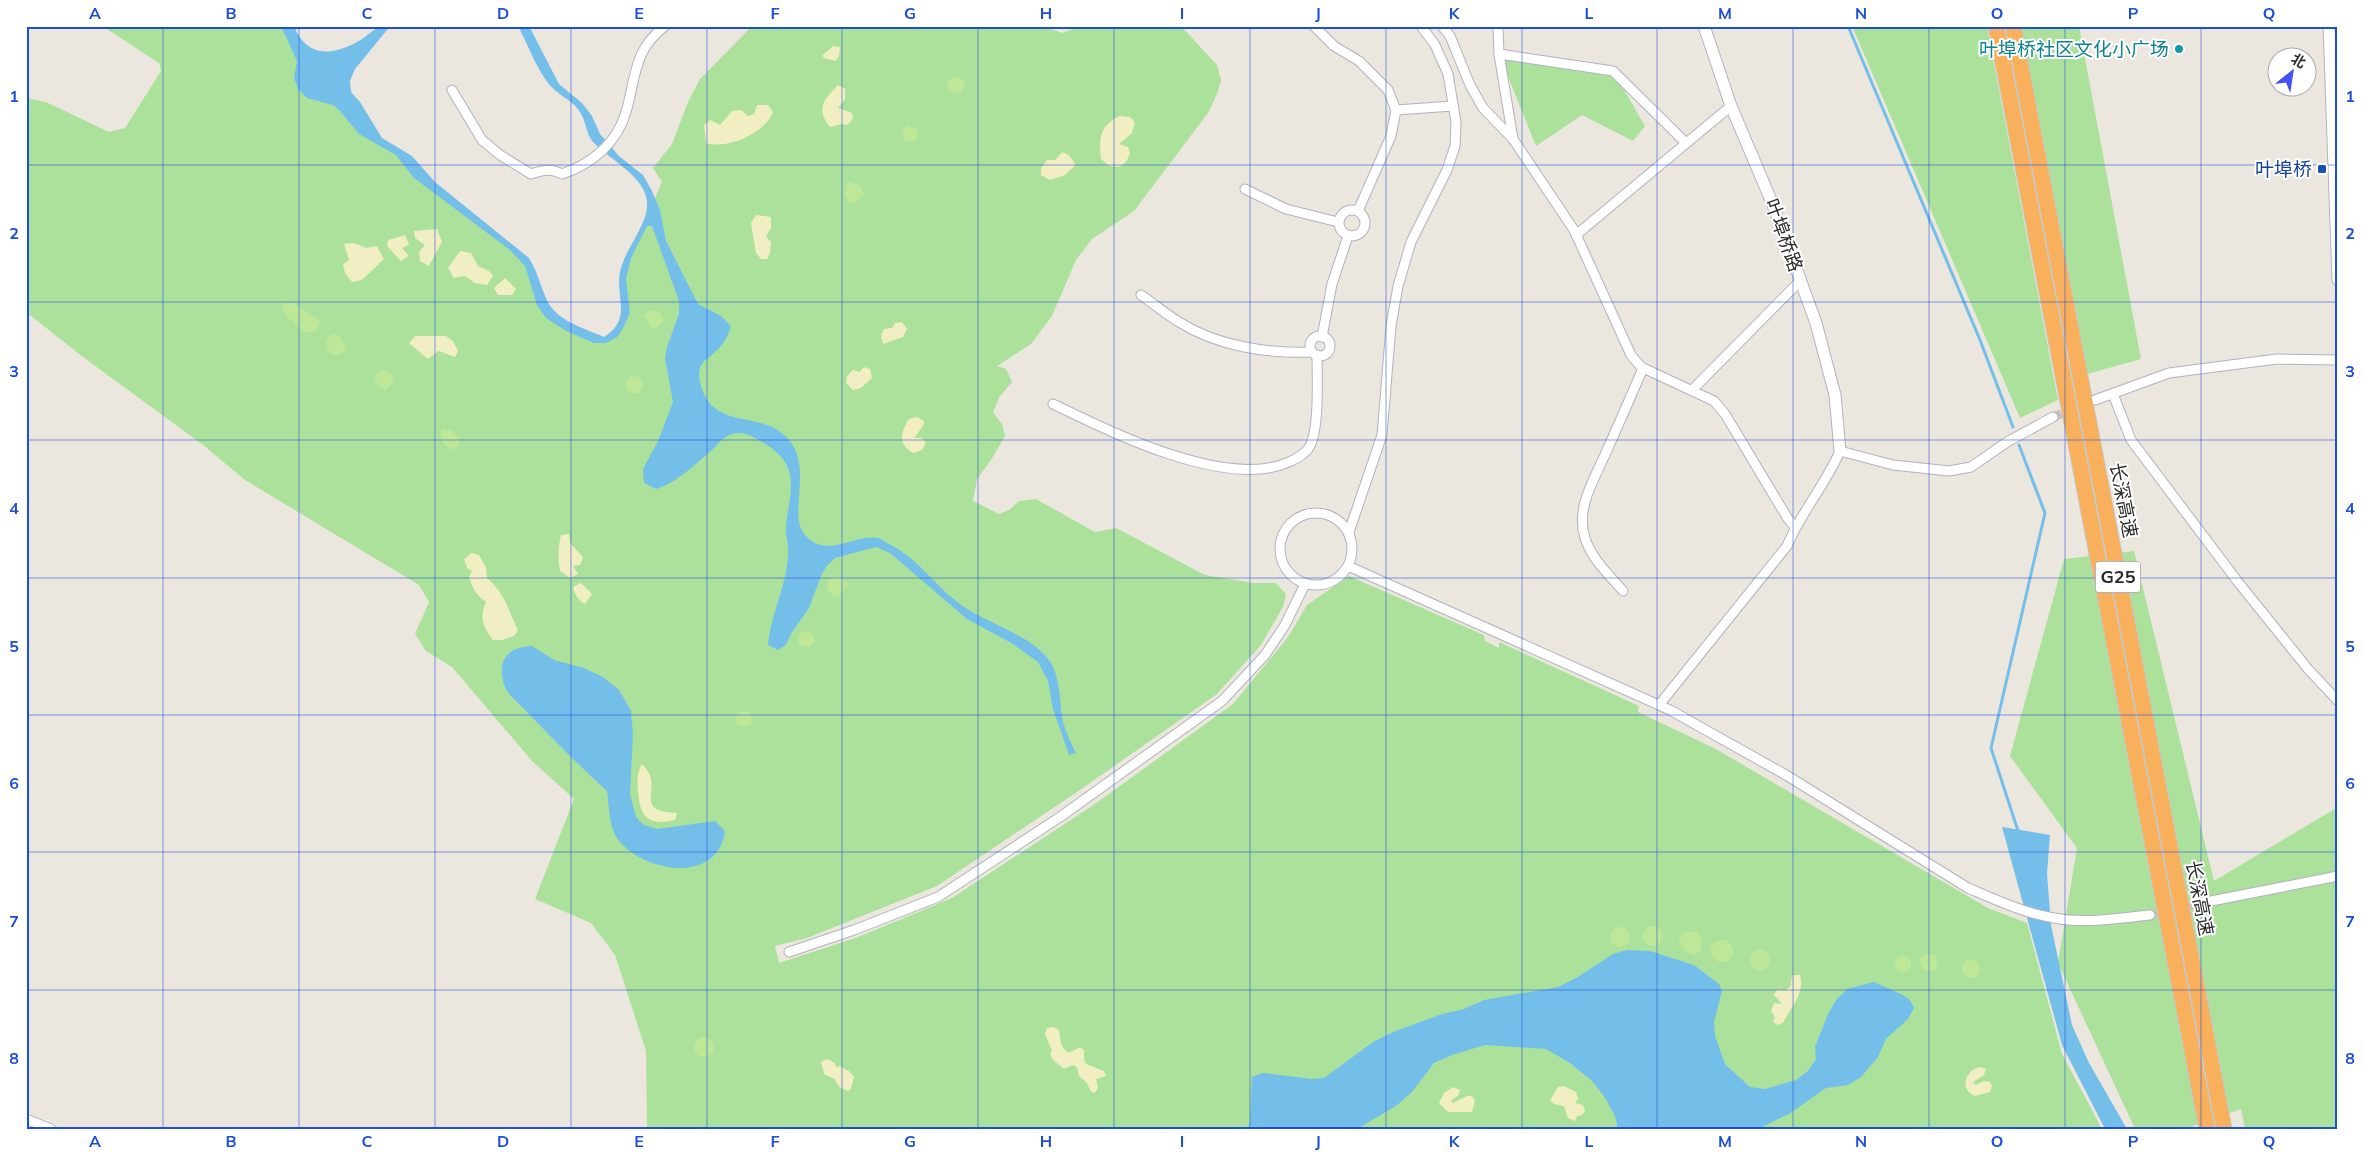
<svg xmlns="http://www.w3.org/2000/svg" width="2364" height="1155" viewBox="0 0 2364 1155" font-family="Mulish,'Noto Sans SC',sans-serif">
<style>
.green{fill:#ace19c}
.sand{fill:#f0eec2}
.pitch{fill:#bee898}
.water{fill:#74bfea}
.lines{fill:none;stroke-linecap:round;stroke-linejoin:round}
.stream{stroke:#74bfea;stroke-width:3}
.street-tunnel{stroke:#c5c1ba;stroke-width:9;stroke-dasharray:9 4.5;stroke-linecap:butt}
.street-casing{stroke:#b1b2be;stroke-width:11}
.secondary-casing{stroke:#b1b2be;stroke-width:13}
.highway-casing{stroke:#c8c8c8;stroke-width:17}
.street{stroke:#fff;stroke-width:9}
.secondary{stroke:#fff;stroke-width:11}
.highway{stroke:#f8b05c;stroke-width:15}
.grid{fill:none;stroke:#1d4ed8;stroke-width:1;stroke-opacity:0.55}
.culture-dot{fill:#0f9aa8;stroke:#fff;stroke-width:2}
.transit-dot{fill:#1a4fb4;stroke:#fff;stroke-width:2}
.labels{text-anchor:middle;stroke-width:4;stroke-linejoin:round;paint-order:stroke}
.shield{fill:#fff;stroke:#6b6b6b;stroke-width:1}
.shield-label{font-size:18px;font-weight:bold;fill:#2b2b2b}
.culture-label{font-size:19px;fill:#0d838f;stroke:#fff;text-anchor:end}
.transit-label{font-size:19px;fill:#164399;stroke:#fff;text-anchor:end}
.street-label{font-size:19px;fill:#2b2b2b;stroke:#fff}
.neatline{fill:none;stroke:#1d4ed8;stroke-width:2}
.grid-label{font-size:16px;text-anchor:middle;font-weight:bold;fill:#1d4ed8}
</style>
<rect width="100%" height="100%" fill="#ece7de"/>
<g class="green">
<polygon points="102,26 288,26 369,135 407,159 521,257 547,312 606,340 618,329 625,315 623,269 662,182 653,168 672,144 688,102 700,79 752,26 1043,26 1062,33 1081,26 1181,26 1217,65 1221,80 1217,94 1208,113 1134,211 1092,239 1076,260 1052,316 1031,344 997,366 1006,369 1012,382 1000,396 993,412 1002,424 1005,436 991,460 977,479 973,501 999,514 1009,510 1019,501 1036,499 1095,532 1116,528 1205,575 1254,583 1276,583 1286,594 1283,607 1261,645 1217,694 1080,790 937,886 807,938 775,946 779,963 858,937 952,898 1095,804 1233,704 1288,637 1307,605 1349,576 1484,635 1485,641 1499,648 1499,642 1639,706 1638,712 1716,749 1988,908 2027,923 2062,1054 2102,1129 647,1129 646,1051 615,955 591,923 535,899 574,799 532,761 452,667 426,651 415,634 429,602 419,585 245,480 203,445 83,357 26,312 26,98 46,102 109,132 125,128 161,71 159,63"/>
<polygon points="1852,26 1987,26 2058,400 2020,418"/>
<polygon points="2021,26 2079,26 2141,359 2080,376"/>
<polygon points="1499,54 1613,71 1645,126 1633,141 1582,115 1536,146"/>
<polygon points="2134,551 2214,881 2338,807 2338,1129 2245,1129 2241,1109 2185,1129 2135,1129 2058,963 2077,848 2010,756 2064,559"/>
</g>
<g class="sand">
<polygon points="833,46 840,47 839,56 836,61 826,59 822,56"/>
<path d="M838 85 845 89V99L838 108 852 113 853 119 847 125 842 124 830 127C815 108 824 100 838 85Z"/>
<path d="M757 105H768L773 112C766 133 726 150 706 143L704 125 710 120 720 125 732 111 741 110 748 116 754 114Z"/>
<path d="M1119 116 1130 117 1135 122 1132 133 1119 144 1128 147 1130 154 1126 162 1119 167 1109 166 1101 159C1099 138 1099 127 1119 116Z"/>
<polygon points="1062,152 1069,155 1076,165 1065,175 1050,180 1041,175 1041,168 1047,160 1055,160"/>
<polygon points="756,215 771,217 771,228 766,237 771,242 770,253 767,259 761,259 756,253 751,223"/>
<polygon points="437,229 442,242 429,266 420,261 419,252 425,245 415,238 414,231"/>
<polygon points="405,235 409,245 402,248 409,256 401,261 387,246 388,240"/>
<polygon points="354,243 366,248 377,246 384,259 362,280 352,282 345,273 343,264 349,260 344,244"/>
<polygon points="460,251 471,253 478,266 489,271 493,276 487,285 475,283 465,276 454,278 448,268"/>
<polygon points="505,278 516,289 512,295 498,295 494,288"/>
<polygon points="902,322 907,329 903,337 883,344 881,336 884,329 892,328 895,323"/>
<polygon points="415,336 446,336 453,341 458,351 455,357 439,351 428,359 409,343"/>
<polygon points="864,367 870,369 872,378 861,388 853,390 846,383 847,376 853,370 860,372"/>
<path d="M917 417 924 421 923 426 914 438H922L926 443 922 450 913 453C898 444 900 433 909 419Z"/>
<path d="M569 534 570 543 583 557 580 565 573 566 578 574 570 578 560 571C558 559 558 547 561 535Z"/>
<path d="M471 553 479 555 486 568 487 578C506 595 507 608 518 630L514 636 502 640H493C483 628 479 617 486 602 476 595 473 589 469 577L472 571 467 568 464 559Z"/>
<path d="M581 583 592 594 585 604C578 600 575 595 573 587Z"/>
<path d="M642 764C667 787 629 811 677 813L675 820C648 826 640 817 638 791 637 780 637 773 642 764Z"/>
<path d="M1793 975H1800C1805 995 1791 1006 1783 1023L1778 1025 1773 1022 1775 1017 1771 1011 1774 1003 1782 1004 1774 995 1777 990H1786L1791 986V980Z"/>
<path d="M1052 1027 1058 1029C1062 1039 1058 1046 1069 1053L1080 1047 1084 1050V1060L1086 1064 1104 1071 1106 1076 1096 1079 1098 1088 1095 1093 1091 1092 1087 1083 1079 1076 1077 1067 1073 1065 1064 1069 1053 1060 1050 1054 1052 1051 1045 1034 1047 1028Z"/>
<path d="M827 1059 835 1063 836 1068 839 1066 849 1071 854 1077 851 1089 848 1091C841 1088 837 1086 835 1079L824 1074 821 1062Z"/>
<path d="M1980 1067 1986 1069 1984 1075 1973 1082 1976 1085 1984 1081 1990 1082 1992 1086 1990 1092 1975 1096C1959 1089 1965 1070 1980 1067Z"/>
<polygon points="1564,1086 1576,1092 1578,1099 1575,1103 1583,1105 1585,1111 1582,1115 1577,1116 1575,1121 1568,1118 1564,1106 1554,1104 1550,1100 1558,1087"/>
<polygon points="1453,1087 1460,1090 1458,1096 1451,1100 1453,1103 1467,1096 1472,1096 1475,1100 1472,1112 1448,1112 1439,1103 1444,1093"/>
</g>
<g class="pitch">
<circle cx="956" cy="85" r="8"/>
<circle cx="910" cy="134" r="8"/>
<polygon points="848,182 860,186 864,195 854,204 848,201 844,193"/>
<path d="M286 302 295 304 320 321 316 331 308 333C297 328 288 318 282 309Z"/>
<polygon points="651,311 659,311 664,319 660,325 653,329 643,315"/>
<path d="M333 334 339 336 346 346C343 354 341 355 332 355L327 349 326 340Z"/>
<polygon points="383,370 391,374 394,381 385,391 375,381 376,373"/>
<circle cx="634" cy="385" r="9"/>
<path d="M443 429 452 431 461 440 454 450C445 446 442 443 440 434Z"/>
<polygon points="836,577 842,577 849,585 838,597 831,594 827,588 828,580"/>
<circle cx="806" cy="639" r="8"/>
<circle cx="744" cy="719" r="8"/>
<circle cx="1653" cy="936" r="10"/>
<circle cx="1620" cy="937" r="10"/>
<polygon points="1686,931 1698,932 1702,940 1700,952 1694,955 1685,951 1679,943 1681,936"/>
<circle cx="1722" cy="951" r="11"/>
<circle cx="1760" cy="960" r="10"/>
<circle cx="1929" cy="962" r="9"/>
<circle cx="1903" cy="964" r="8"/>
<circle cx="1971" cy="969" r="9"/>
<circle cx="704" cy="1047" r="10"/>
</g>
<g class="water">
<path d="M281 26H294C307 59 335 56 362 39 367 36 375 28 381 26 385 25 390 26 393 26L387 30 355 69 350 81 351 92 360 102 382 138 412 156 435 182 529 258C537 271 540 284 546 298 555 321 584 328 604 337 633 318 615 298 620 272 624 250 649 224 647 202 646 178 611 160 595 144 586 136 587 124 581 114 575 101 557 95 548 83 536 67 528 45 518 26H529L559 84 582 103 592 116 600 134 619 156 643 175 652 191 660 210 666 241 698 304 721 316 731 326C729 333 726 340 721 346 708 361 694 361 701 386 714 432 764 409 789 440 814 470 786 516 806 536 828 559 853 534 878 538 882 539 887 543 891 545 918 559 933 583 956 601 982 623 1033 634 1051 663 1061 680 1059 703 1063 722 1066 733 1071 743 1076 753L1069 755 1053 709 1048 681 1038 662 1013 644 967 619 890 553 876 547 835 558 826 567 821 576 809 608 791 634 786 645 778 650 768 645C770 620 781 597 786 572 787 564 789 556 788 549 788 541 785 534 786 526 790 489 802 466 764 443 755 438 743 430 732 434 724 436 720 442 714 448 698 462 677 483 656 489L644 483 643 469 658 441 673 402 665 358 667 347 679 314V301L652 226H647L631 258 626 279 630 313 622 330 617 337 606 343H594L566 331 546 318 537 305 525 266 510 250 414 178 396 155 359 134 340 111 333 105 307 98 298 89 294 78 297 61Z"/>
<path d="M532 646 554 660 584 668 603 677 619 690 631 711 633 734 630 794 636 817 644 825 657 829 715 821 725 831C718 884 647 873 620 842 609 830 609 806 607 791 578 765 552 738 525 710 520 704 508 695 505 687 496 662 506 647 532 646Z"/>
<polygon points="2002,827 2050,835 2047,874 2051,925 2072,1025 2089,1063 2127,1129 2105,1129 2062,1045"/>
<polygon points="1627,950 1650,951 1694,965 1719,984 1722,991 1714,1022 1715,1036 1725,1064 1750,1087 1765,1089 1796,1080 1808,1071 1816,1059 1815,1047 1828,1014 1836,1000 1847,989 1874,982 1903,995 1910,1000 1914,1008 1908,1019 1886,1039 1878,1057 1861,1077 1848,1085 1826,1088 1789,1114 1758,1129 1618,1129 1615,1116 1604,1096 1592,1081 1570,1063 1546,1049 1485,1045 1452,1055 1434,1063 1412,1092 1396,1106 1357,1129 1248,1129 1250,1121 1252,1077 1263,1073 1312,1079 1324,1078 1373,1042 1393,1032 1442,1014 1464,1009 1484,1000 1558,987 1576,978 1613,954"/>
</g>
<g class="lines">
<g class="stream">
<polyline points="1848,26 1980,340 2013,427"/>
<polyline points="2019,834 1991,748 2045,513 2019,445"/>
</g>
<g class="street-tunnel">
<polyline points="2053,417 2073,409"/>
<polyline points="2150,915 2201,903"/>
</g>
<g class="street-casing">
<g id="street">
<polyline points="1314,26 1334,46 1359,61 1388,90 1396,110 1391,136 1358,211"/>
<polyline points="1442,26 1450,36 1470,85 1483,108 1513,139 1574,230 1631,355 1641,367 1714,401 1725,414 1788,519 1795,527"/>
<polyline points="1498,26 1499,54 1513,139"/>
<polyline points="1499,54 1613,71 1686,143"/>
<path d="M452 90 482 140 500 155 531 174C543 170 551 168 562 174 592 164 617 143 626 112 636 78 633 50 665 26"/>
<polyline points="1396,110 1453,106"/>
<polyline points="1245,189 1286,209 1338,222"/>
<circle cx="1352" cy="223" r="13"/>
<polyline points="1576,235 1731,106"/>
<path d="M1141 295C1154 304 1166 314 1179 322 1217 346 1268 354 1312 352"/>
<circle cx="1320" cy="346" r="10"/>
<polyline points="1322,337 1332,284 1348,236"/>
<polyline points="1692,390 1801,280"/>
<polyline points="2113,394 2131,440 2238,582 2308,669 2338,701"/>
<polyline points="2095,400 2169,373 2277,359 2338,360"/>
<path d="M1053 404C1111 432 1226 490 1289 462 1296 459 1303 455 1308 449 1320 434 1317 376 1317 355"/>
<circle cx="1316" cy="549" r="36"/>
<polyline points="1349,532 1382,435 1391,326 1398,286 1411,242 1447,170 1455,146 1456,122 1448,74 1435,45 1421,26"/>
<path d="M1348 566 1670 710 1786 775 1968 888C1996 900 2024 913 2054 918 2086 924 2119 918 2150 915"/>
<path d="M1623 591C1609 575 1591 558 1585 538 1575 506 1596 477 1608 448 1620 421 1632 394 1643 368"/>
<path d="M1659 705 1787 546C1801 512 1826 484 1840 451L1893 465 1949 471 1971 467 2007 442 2053 417"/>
<polyline points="2201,903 2338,876"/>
<polyline points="789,952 854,930 938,897 1060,817 1222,701 1265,655 1285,625 1305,584"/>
<polyline points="26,1119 51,1129"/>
</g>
</g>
<g class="secondary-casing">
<g id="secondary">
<polyline points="1704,26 1731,106 1773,205 1816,323 1835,395 1840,451"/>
<polyline points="2329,26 2338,280"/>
</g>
</g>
<g class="highway-casing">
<g id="highway">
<polyline points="1996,26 2207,1129"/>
<polyline points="2013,26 2224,1129"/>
</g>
</g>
<use href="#street" class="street"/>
<use href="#secondary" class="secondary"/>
<use href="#highway" class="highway"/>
</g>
<path class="grid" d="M163 26V1129M299 26V1129M435 26V1129M571 26V1129M707 26V1129M842 26V1129M978 26V1129M1114 26V1129M1250 26V1129M1386 26V1129M1522 26V1129M1657 26V1129M1793 26V1129M1929 26V1129M2065 26V1129M2201 26V1129M26 165H2338M26 302H2338M26 440H2338M26 578H2338M26 715H2338M26 852H2338M26 990H2338"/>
<circle class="culture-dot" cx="2179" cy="49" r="5"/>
<rect class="transit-dot" x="2317" y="164" width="10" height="10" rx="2.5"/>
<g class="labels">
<rect class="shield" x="2095.5" y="561.5" width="45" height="31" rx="4"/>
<g class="shield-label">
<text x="2118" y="583">G25</text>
</g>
<g class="culture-label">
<text x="2169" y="56">叶埠桥社区文化小广场</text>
</g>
<g class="transit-label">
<text x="2312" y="176">叶埠桥</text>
</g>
<g class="street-label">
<text transform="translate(1784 235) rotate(70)" y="7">叶埠桥路</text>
<text transform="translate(2124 500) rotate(79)" y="7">长深高速</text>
<text transform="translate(2200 898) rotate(79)" y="7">长深高速</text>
</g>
</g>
<rect width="2364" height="1155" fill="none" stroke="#ffffff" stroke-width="55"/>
<g transform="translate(2292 72) rotate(30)"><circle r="24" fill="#ffffff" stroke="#aaaaaa"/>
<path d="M0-4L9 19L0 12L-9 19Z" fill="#4352f3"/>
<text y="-8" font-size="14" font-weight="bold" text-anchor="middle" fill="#2b2b2b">北</text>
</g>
<rect x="28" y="28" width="2308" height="1100" class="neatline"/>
<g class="grid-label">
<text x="95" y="19">A</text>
<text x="231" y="19">B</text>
<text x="367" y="19">C</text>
<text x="503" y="19">D</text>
<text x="639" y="19">E</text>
<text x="775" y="19">F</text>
<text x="910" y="19">G</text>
<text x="1046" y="19">H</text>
<text x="1182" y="19">I</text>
<text x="1318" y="19">J</text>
<text x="1454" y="19">K</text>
<text x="1589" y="19">L</text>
<text x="1725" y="19">M</text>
<text x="1861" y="19">N</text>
<text x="1997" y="19">O</text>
<text x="2133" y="19">P</text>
<text x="2269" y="19">Q</text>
<text x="14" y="102">1</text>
<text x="2350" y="102">1</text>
<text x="14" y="239">2</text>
<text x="2350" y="239">2</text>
<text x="14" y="377">3</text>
<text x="2350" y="377">3</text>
<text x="14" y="514">4</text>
<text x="2350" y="514">4</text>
<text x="14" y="652">5</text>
<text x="2350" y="652">5</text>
<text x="14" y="789">6</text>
<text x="2350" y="789">6</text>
<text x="14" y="927">7</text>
<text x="2350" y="927">7</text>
<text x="14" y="1064">8</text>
<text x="2350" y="1064">8</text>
<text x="95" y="1147">A</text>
<text x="231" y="1147">B</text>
<text x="367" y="1147">C</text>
<text x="503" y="1147">D</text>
<text x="639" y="1147">E</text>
<text x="775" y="1147">F</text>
<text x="910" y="1147">G</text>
<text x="1046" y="1147">H</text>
<text x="1182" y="1147">I</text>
<text x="1318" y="1147">J</text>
<text x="1454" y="1147">K</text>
<text x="1589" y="1147">L</text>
<text x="1725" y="1147">M</text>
<text x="1861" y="1147">N</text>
<text x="1997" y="1147">O</text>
<text x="2133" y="1147">P</text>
<text x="2269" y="1147">Q</text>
</g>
</svg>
